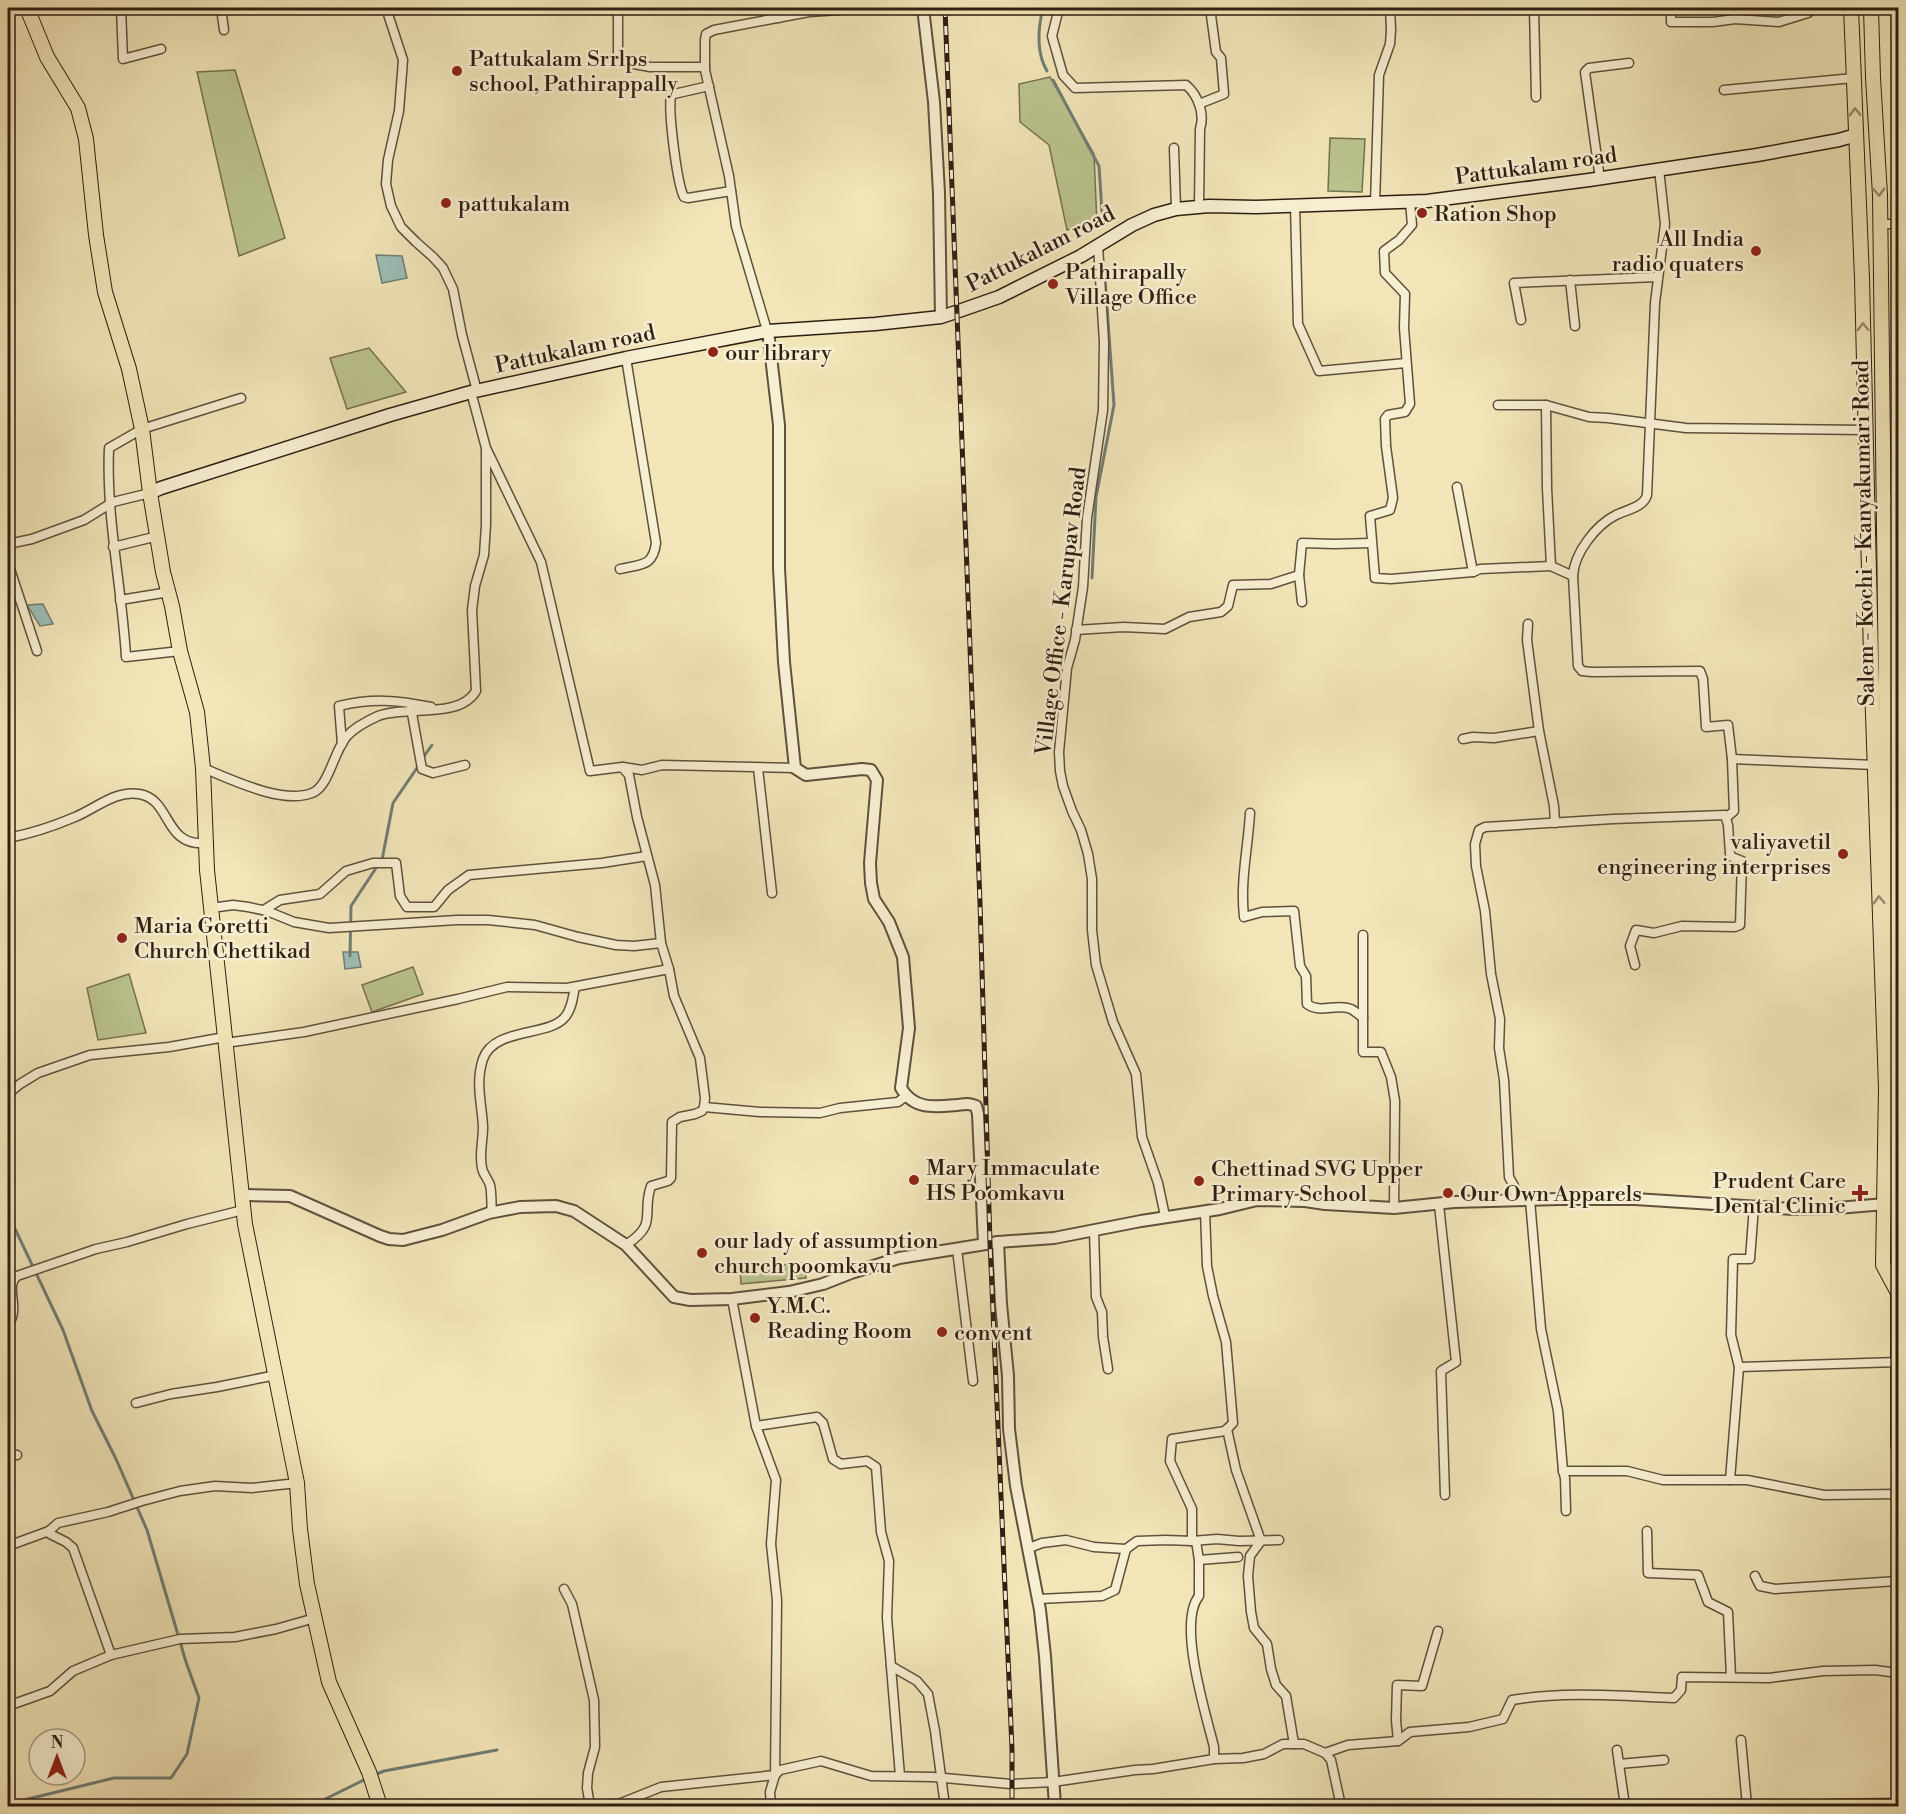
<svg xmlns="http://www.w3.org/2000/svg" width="1906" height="1814" viewBox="0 0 1906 1814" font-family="'Libre Bodoni',serif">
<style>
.green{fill:#bbc48f;stroke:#757150;stroke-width:1.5}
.water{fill:#9dbeb7;stroke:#717e75;stroke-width:1.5}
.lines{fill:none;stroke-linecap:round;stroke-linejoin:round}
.stream{stroke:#717e75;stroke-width:3}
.minor-casing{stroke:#60503c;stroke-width:11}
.tertiary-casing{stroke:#60503c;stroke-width:14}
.secondary-casing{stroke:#2f1e12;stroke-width:15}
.primary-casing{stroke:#2f1e12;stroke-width:16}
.trunk-casing{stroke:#2f1e12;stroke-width:16}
.minor{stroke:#f7efd2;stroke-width:8}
.tertiary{stroke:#f7efd2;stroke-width:10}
.secondary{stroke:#f7efd2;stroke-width:12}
.primary{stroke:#f2e6b9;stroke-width:14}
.trunk{stroke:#f2e6b9;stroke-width:14}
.rail-casing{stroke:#2f1e12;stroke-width:5}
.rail{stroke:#f7efd2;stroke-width:3;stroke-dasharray:9;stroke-linecap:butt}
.oneway{stroke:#9a8c6e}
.poi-dot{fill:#8f2418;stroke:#f7efd2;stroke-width:2}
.labels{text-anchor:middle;stroke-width:5;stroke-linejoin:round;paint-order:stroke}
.poi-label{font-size:22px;fill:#2f1e12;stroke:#f7efd2;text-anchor:start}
.street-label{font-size:22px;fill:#2f1e12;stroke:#f7efd2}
</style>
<rect width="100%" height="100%" fill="#f2e6b9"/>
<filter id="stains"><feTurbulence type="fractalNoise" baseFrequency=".00333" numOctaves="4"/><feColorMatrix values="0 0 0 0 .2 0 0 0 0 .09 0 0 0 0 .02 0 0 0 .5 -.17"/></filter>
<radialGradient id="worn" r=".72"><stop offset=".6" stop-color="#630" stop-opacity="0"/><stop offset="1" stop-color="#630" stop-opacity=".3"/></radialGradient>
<g class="green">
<polygon points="235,70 285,238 239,256 197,72"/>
<polygon points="1050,77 1094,154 1097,225 1067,230 1049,145 1020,122 1019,84"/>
<polygon points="1330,138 1365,139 1362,192 1328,191"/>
<polygon points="369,348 406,392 347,409 330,358"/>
<polygon points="413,967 423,994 372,1012 362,985"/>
<polygon points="129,974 146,1033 98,1040 87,988"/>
<polygon points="805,1263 806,1278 741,1284 740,1268"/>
</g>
<g class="water">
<polygon points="376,255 402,256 407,278 382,283"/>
<polygon points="43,604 53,624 40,626 27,605"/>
<polygon points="343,952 358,952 361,967 345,969"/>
</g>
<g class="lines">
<g class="stream">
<path d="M1043 8C1038 28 1036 52 1047 71"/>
<polyline points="1053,80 1099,166 1102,212"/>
<polyline points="1092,578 1096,497 1114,405 1105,279"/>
<polyline points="422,759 432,745"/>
<polyline points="382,860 393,803 419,765"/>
<polyline points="350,956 351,906 378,865"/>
<polyline points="8,1214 63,1330 92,1411 116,1459 147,1530 186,1662 199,1698 187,1754 171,1778 114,1778 28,1799 8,1806"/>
<polyline points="374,1775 384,1771 497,1750"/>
<polyline points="311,1806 366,1779"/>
</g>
<g class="minor-casing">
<g id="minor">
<polyline points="121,8 123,59 161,49"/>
<polyline points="221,8 224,30"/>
<polyline points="386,8 403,60 399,111 388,160 386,184 391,206 401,227 416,242 433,257 443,268 453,289 462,335 477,391"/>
<polyline points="614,8 618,16 618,61 650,67 705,67"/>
<polyline points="778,8 778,18"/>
<path d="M1059 8 1052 36 1063 75 1075 88 1186 85C1198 95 1205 114 1200 129L1199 207"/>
<polyline points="1534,8 1536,97"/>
<polyline points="1671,8 1671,22 1713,22 1735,19 1779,22 1808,13 1812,8"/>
<path d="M709 86 674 94 671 96C668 111 677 184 684 197L688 198 731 191"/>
<polyline points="1724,90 1854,78"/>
<polyline points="1199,104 1224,94 1221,58 1216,52 1210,8"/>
<polyline points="1174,148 1176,209"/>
<path d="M1659 169 1665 224 1655 303 1647 495C1644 507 1626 510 1616 515 1596 525 1574 553 1573 576L1578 666 1582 671 1592 672 1700 671 1703 679 1706 727 1728 725 1732 759 1734 811 1727 817"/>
<polyline points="1600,179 1585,72 1589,68 1629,63"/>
<polyline points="1410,202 1412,225 1399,240 1384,251 1385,273 1405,294 1404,328 1410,404 1405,412 1388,415 1385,419 1386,446 1393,498 1390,510 1370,516 1375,578 1391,579 1473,572 1480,569 1551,566"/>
<polyline points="1375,204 1379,75 1390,44 1391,30 1390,8"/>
<polyline points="1295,205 1298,324 1319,371 1406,363"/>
<polyline points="1880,224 1898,224"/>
<polyline points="1098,245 1104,342 1103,410 1087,518 1083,587 1075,640 1067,668 1059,752 1060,771 1063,786 1072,811 1081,830 1088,854 1092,879 1092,930 1096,965 1113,1022 1136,1074 1142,1137 1158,1183 1165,1216"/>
<polyline points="1570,280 1575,326"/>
<polyline points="1521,320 1514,283 1657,277"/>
<polyline points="768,331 766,327 736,226 729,176 705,70 705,40 706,34 714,30 809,12 869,8"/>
<path d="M471 392 486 448 541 562 590 771 622 767 629 775 637 817 655 885 661 943 669 969 674 996 700 1058 705 1098 704 1107 702 1111 695 1114 680 1117 672 1122 671 1178 668 1181 651 1186C641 1215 659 1223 626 1245"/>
<polyline points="1498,405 1546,405"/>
<polyline points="1457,487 1473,572"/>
<polyline points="1885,499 1898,499"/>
<polyline points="8,544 32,539 84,520 113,502 150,493"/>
<polyline points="113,547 158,536"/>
<polyline points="8,563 37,651"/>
<path d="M620 569C641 564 653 567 656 543L626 358"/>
<polyline points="1299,575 1302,602"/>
<polyline points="1573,576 1551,566 1547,488 1546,405 1589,417 1608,418 1686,428 1866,430"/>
<polyline points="120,600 169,592"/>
<polyline points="1528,624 1527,640 1539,731 1554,806 1555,823"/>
<polyline points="1076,630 1123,627 1165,629 1189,617 1221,612 1228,606 1233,585 1271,584 1299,575 1302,543 1334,544 1371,543"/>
<path d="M180 651 126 657C122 587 106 519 109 448L142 429 241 398"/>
<polyline points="1886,707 1898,712"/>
<polyline points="411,708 422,769 433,773 465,765"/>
<polyline points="1463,739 1473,737 1494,738 1539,731"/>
<path d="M342 744 339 706C372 698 398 700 431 707"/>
<polyline points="1732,759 1875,765"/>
<polyline points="623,767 642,770 662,765 795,768"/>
<path d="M203 768C231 779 282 805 312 793 329 787 334 750 347 736 355 727 367 721 378 716 404 705 459 720 476 691L472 610 475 586 484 555 486 525V450"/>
<polyline points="758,768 772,893"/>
<path d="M1250 813C1248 848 1240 881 1244 917L1262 912 1294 911 1300 966 1306 976 1307 1004C1320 1014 1336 1003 1351 1009 1355 1011 1359 1015 1363 1018"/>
<path d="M8 838C29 834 54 826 75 817 95 809 115 790 139 794 172 799 163 847 206 843"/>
<polyline points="211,908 233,905 248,907 267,911 294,922 329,928 457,920 488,920 535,925 578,937 616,945 634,946 661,943"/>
<polyline points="264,910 280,900 320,894 346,871 373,863 396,863 400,896 407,907 434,907 448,890 469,875 602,863 647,856"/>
<polyline points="1363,935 1363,1052 1381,1052 1391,1077 1395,1101 1394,1208"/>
<polyline points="225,1043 304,1032 458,999 507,987 567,988 669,969"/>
<polyline points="8,1094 20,1084 38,1073 90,1055 169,1047 225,1037"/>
<polyline points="704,1107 760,1112 820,1113 840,1108 898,1102 906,1096"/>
<polyline points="1516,1200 1514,1186 1509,1177 1504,1080 1499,1048 1500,1019 1491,974 1485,911 1476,866 1475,844 1479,830 1485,827 1613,819 1725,815 1728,825 1730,854 1732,857 1742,861 1740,925 1735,927 1682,926 1654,933 1636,930 1630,946 1635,965"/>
<polyline points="1530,1200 1541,1329 1558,1411 1563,1471 1565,1478 1566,1511"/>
<polyline points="1439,1205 1456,1362 1441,1371 1445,1495"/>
<path d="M492 1212C491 1204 492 1193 490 1185 488 1179 483 1174 482 1168 479 1154 483 1141 483 1127 482 1104 475 1083 483 1059 494 1027 549 1037 565 1017 572 1009 573 996 575 987"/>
<polyline points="1094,1230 1096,1297 1102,1312 1103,1337 1108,1369"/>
<polyline points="957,1249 973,1381"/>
<path d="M8 1325C21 1308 4 1287 17 1276L96 1249 127 1242 187 1224 243 1210"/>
<polyline points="1739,1367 1898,1362"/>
<polyline points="136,1403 171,1394 217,1387 276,1375"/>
<polyline points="756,1426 817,1417 823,1423 833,1459 841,1464 867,1461 876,1467 881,1532 889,1561 887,1618 900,1776"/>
<polyline points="1227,1429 1236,1470 1261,1541 1250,1556 1248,1576 1251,1612 1254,1628 1267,1644 1271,1669 1276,1685 1286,1696 1294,1744"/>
<polyline points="8,1454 17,1455"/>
<polyline points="1563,1471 1627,1471 1663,1480 1747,1480 1824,1495 1898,1494"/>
<polyline points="1730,1480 1739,1367 1731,1335 1733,1259 1750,1259 1754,1206"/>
<polyline points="1647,1531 1648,1573 1698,1575 1708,1602 1728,1612 1731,1677"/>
<polyline points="1192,1541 1192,1509 1170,1461 1172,1439 1225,1431 1233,1423 1226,1342 1213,1296 1207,1266 1205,1211"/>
<polyline points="8,1546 49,1531"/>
<polyline points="1029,1548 1042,1543 1066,1540 1094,1547 1126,1549 1137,1541 1166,1540 1192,1541 1217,1539 1239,1541 1279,1540"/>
<polyline points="1199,1560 1238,1557"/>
<polyline points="1755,1576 1760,1586 1775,1589 1898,1581"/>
<polyline points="564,1589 572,1604 594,1700 595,1747 588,1773 587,1788 590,1806"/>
<polyline points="1038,1599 1102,1596 1115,1590 1126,1549"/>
<polyline points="111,1655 73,1548 66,1542 50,1534 49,1531 58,1523 108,1512 142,1501 180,1491 215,1486 252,1488 297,1483"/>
<polyline points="891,1666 917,1681 928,1694 935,1731 945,1806"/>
<polyline points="8,1706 50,1691 73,1671 111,1655 180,1639 235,1637 276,1629 315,1618"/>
<polyline points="1741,1740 1747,1806"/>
<polyline points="1398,1741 1396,1720 1397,1685 1422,1686 1438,1631"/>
<polyline points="1617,1750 1625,1806"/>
<polyline points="1325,1753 1331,1760 1341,1806"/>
<path d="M1214 1759 1243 1758 1264 1754 1283 1744H1304L1325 1753 1348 1745 1398 1741 1410 1732 1469 1727 1503 1719 1512 1700C1565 1691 1620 1696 1674 1698L1681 1690 1682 1677 1769 1678 1823 1671 1875 1670 1898 1673"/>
<polyline points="1619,1764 1664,1760"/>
<polyline points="621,1803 661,1787 775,1775 777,1600 771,1544 776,1480 756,1426 732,1299"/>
<path d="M601 1806C612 1803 620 1803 631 1806"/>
<path d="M771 1806 770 1792 775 1775 780 1770 821 1761 871 1776 933 1777 1011 1784 1053 1782 1135 1770 1153 1769 1214 1759V1747C1206 1714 1177 1623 1199 1596V1560L1196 1541"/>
<polyline points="1826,1806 1830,1804 1898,1803"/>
</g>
</g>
<g class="tertiary-casing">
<g id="tertiary">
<polyline points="923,8 934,102 939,193 941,317"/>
<path d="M768 331 779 425V568L784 662 795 768 806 775 862 769 871 770 877 780 870 863 871 883 874 899 889 922 903 957 909 1028 901 1088C914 1110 934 1107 957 1105 965 1104 968 1103 976 1106L978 1114 984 1244"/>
<polyline points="242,1195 290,1196 380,1236 389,1239 403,1240 442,1230 489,1213 520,1207 556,1206 574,1211 626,1245 674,1297 690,1300 732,1299 789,1292 823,1284 851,1273 899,1258 998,1242 1054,1238 1141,1221 1220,1209 1257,1200 1305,1201 1325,1204 1394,1208 1454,1202 1559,1199 1635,1199 1793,1209 1837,1208 1898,1203"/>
<polyline points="998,1242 1001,1304 1008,1376 1009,1429 1016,1486 1040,1610 1045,1656 1055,1806"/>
</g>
</g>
<g class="secondary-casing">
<polyline id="secondary" points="150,493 161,488 390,415 471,392 626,358 768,331 875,324 941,317 956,312 999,297 1081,256 1132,225 1154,215 1176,209 1209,206 1256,207 1427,201 1589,180 1757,155 1839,140 1856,135"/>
</g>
<g class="primary-casing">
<polyline id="primary" points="27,8 47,57 78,108 86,139 96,235 105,292 129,369 142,429 150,493 163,572 172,606 180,651 197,712 203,768 207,870 245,1224 297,1483 300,1529 307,1584 329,1682 369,1772 380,1806"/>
</g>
<g class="trunk-casing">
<g id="trunk">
<polyline points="1851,8 1862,278 1871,657 1886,1088 1883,1265 1897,1291"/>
<polyline points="1871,8 1873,78 1880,195 1886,693 1891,907 1898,1057"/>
<polyline points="1898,1287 1898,1446"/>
</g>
</g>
<use href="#minor" class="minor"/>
<use href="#tertiary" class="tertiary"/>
<use href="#secondary" class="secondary"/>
<use href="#primary" class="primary"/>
<use href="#trunk" class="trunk"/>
<g class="rail-casing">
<polyline id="rail" points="945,8 980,903 990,1243 1012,1749 1012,1806"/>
</g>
<use href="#rail" class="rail"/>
</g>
<defs><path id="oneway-chevron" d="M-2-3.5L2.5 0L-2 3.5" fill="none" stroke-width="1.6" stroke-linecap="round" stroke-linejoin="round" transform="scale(1.5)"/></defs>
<g class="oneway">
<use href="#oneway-chevron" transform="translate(1855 112) rotate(-92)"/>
<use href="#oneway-chevron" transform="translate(1879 192) rotate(87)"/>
<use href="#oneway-chevron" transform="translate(1863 327) rotate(-91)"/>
<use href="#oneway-chevron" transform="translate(1879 900) rotate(-92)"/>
</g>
<g class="poi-dot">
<circle cx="457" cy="71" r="6"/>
<circle cx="446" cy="203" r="6"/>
<circle cx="1422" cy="213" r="6"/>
<circle cx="1756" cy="251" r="6"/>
<circle cx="1053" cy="284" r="6"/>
<circle cx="713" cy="352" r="6"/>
<circle cx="1843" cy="854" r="6"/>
<circle cx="122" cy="938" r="6"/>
<circle cx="914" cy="1180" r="6"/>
<circle cx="1199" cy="1181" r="6"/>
<circle cx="1448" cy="1193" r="6"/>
<path d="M1857 1184h6v6h6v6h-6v6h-6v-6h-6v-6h6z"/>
<circle cx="702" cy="1253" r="6"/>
<circle cx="755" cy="1318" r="6"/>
<circle cx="942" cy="1332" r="6"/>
</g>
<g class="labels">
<g class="poi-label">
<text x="469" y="66">Pattukalam Srrlps<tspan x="469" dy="25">school, Pathirappally</tspan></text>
<text x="458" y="211">pattukalam</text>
<text x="1434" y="221">Ration Shop</text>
<text x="1744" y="246" text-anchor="end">All India<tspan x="1744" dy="25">radio quaters</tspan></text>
<text x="1065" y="279">Pathirapally<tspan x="1065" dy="25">Village Office</tspan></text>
<text x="725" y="360">our library</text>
<text x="1831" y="849" text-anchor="end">valiyavetil<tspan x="1831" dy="25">engineering interprises</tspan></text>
<text x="134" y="933">Maria Goretti<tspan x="134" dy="25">Church Chettikad</tspan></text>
<text x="926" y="1175">Mary Immaculate<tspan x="926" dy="25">HS Poomkavu</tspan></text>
<text x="1211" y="1176">Chettinad SVG Upper<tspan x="1211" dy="25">Primary School</tspan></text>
<text x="1846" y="1188" text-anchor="end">Prudent Care<tspan x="1846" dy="25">Dental Clinic</tspan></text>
<text x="1460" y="1201">Our Own Apparels</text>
<text x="714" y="1248">our lady of assumption<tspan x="714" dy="25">church poomkavu</tspan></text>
<text x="767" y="1313">Y.M.C.<tspan x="767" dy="25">Reading Room</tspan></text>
<text x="954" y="1340">convent</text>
</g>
<g class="street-label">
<text transform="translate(1536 165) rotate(-8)" y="8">Pattukalam road</text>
<text transform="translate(1040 248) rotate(-27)" y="8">Pattukalam road</text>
<text transform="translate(575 348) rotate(-12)" y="8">Pattukalam road</text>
<text transform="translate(1863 533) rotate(-91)" y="8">Salem - Kochi - Kanyakumari Road</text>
<text transform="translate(1060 611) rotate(-83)" y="8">Village Office - Karupav Road</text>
</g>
</g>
<rect width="1906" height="1814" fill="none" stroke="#f2e6b9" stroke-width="30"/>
<rect x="9" y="9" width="1888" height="1796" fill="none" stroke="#2f1e12" stroke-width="3"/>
<rect x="15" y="15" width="1876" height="1784" fill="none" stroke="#2f1e12" stroke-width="1.5"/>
<g transform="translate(57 1757)"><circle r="28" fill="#f7efd2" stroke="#a79b85" stroke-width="1.5"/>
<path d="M0-4.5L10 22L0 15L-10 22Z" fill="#8f2418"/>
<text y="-9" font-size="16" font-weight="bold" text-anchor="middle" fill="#2f1e12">N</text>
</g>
<rect width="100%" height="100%" filter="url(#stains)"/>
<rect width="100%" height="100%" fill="url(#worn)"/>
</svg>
